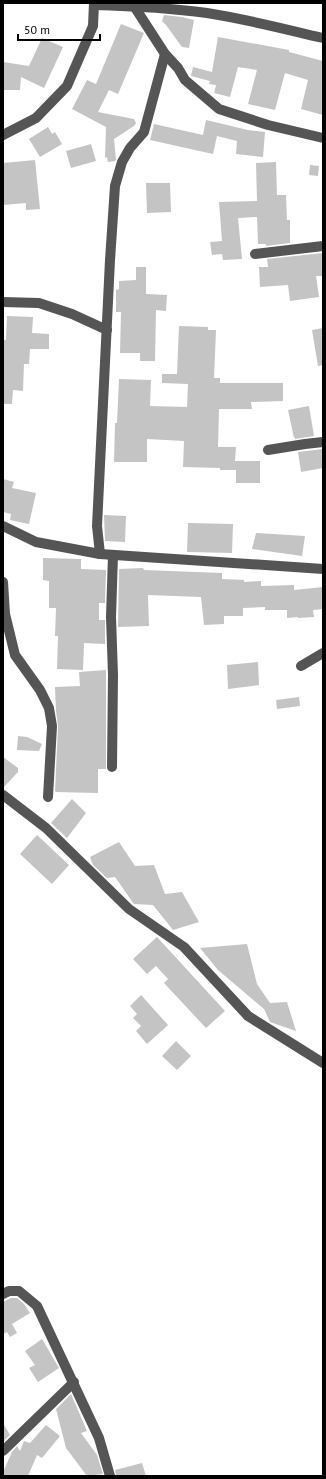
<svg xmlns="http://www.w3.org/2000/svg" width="326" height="1479" viewBox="0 0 326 1479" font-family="'PT Sans',sans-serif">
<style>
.building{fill:#c4c4c4}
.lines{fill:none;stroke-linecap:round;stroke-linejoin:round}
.minor{stroke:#555;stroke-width:10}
</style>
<rect width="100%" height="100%" fill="#fff"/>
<g class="building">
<polygon points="164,15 182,17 194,20 189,48 182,47 166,25 162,21"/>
<polygon points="121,24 144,33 118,94 109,90 98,112 134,119 136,123 134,126 114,139 116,160 115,161 108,162 107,157 105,158 106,127 72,109 87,80 96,84"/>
<polygon points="218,37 289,50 289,52 323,61 323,115 301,109 308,80 285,73 275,110 248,104 257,70 238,67 230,97 214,93 216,85 209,84 210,81 191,76 193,67 212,72"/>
<polygon points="42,38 63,47 44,88 21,77 20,90 3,90 3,62 29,66"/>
<polygon points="206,120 248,130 265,132 263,157 236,154 237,141 217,136 213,154 150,140 154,124 203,135"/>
<polygon points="48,127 52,134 55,132 62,144 40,157 29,139"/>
<polygon points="91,144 96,161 71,168 66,151"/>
<polygon points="35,160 40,209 26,210 26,203 3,205 3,163"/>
<polygon points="276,162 277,195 286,195 287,220 290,220 290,243 266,246 266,244 258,244 257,217 238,218 242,259 223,260 222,254 212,255 210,242 222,241 219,202 257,201 256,163"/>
<polygon points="310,165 319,166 318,176 309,175"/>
<polygon points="146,183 170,183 171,212 147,213"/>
<polygon points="323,253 323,276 316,276 319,297 290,301 288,285 260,287 259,267 268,267 267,259"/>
<polygon points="136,267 146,267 146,294 167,295 166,311 156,310 155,361 140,361 140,353 120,353 121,312 116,312 116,290 119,289 119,281 136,280"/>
<polygon points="7,316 33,317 32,333 49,334 49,349 30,349 29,364 24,364 23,391 13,390 12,404 3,404 3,340 6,340"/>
<polygon points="179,326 208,327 208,330 216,330 214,378 220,378 220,383 283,383 283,401 251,402 252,409 219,409 218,447 236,447 235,461 260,461 260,483 236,483 236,470 220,470 220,468 183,467 184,441 147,439 147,462 114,462 115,423 117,423 119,379 151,380 150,406 187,407 188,384 162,383 162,374 177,374"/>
<polygon points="323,328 323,365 318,366 312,330"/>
<polygon points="309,406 314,436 295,439 295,437 294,438 288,410"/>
<polygon points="323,449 323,468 301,472 298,452"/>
<polygon points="3,479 14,482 12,488 36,493 29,524 10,520 11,514 3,512"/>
<polygon points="104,515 126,516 125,542 105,541"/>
<polygon points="188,523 233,524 232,553 187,552"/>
<polygon points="256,533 305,536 302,556 252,549"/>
<polygon points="43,558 81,559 81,569 106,570 105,603 99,603 99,620 105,620 105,644 84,643 83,670 57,669 58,636 55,636 56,608 49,608 49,581 43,580"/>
<polygon points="143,568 144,570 222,573 222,579 244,580 244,582 261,581 261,586 294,585 294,590 323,587 323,609 313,610 314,617 298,618 298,617 287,618 287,610 265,610 265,607 243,608 243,616 224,616 224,624 204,625 201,597 148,595 149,626 118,627 119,569"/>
<polygon points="258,662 259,685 228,689 227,665"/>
<polygon points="106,670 106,769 98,769 98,793 56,792 55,791 58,726 56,711 55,687 80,686 79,672"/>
<polygon points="299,697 300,706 277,709 276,700"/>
<polygon points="18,736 27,737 42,744 39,751 17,750"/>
<polygon points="3,757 18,768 18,772 3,788"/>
<polygon points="72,799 86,813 67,838 51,823"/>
<polygon points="37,835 69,865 52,884 20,854"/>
<polygon points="119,842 135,866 154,865 165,894 182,892 199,922 173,930 153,905 134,904 115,877 107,878 93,865 90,857"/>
<polygon points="157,937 225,1011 206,1028 164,983 168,979 156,966 147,974 133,959"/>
<polygon points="247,944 257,984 270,1003 287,1002 296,1031 270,1022 264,1009 218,970 200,948"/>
<polygon points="141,995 168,1025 147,1044 136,1031 141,1026 133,1018 137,1014 130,1006"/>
<polygon points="176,1041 191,1056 177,1070 162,1056"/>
<polygon points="11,1298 17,1298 24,1304 30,1313 12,1324 17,1333 10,1337 7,1332 3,1334 3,1302"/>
<polygon points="42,1339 59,1368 38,1382 29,1368 35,1365 25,1351"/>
<polygon points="71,1394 87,1431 81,1433 97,1455 103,1474 87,1476 66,1448 56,1409"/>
<polygon points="3,1423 10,1435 3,1442"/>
<polygon points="46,1425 60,1436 42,1458 37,1455 28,1476 3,1476 3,1472 12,1452 17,1446 20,1451 24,1441 30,1443"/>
<polygon points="142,1463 146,1476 116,1476 115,1470"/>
</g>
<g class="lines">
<g class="minor">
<path d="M94 5C132 6 170 8 207 13 246 19 284 29 323 38"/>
<polyline points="134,6 165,54 178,68 185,80 219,109 268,125 323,138"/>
<polyline points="3,135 36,118 67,86 93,26 94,3"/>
<polyline points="255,254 323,246"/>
<polyline points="3,302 39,303 72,314 107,330"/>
<polyline points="268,450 305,444 323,442"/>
<polyline points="3,526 36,542 100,554 323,569"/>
<polyline points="100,554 97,526 110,260 115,186 122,162 130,148 144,132 165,54"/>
<polyline points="3,582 5,614 15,655 40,690 49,708 52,726 48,797"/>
<polyline points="301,666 323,653"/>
<polyline points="112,767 113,675 111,617 113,555"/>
<polyline points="3,795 46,828 129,909 184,947 248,1016 323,1063"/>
<polyline points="3,1294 9,1291 19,1291 37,1306 99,1438 110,1476"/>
<polyline points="3,1451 74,1382"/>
</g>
</g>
<rect width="326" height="1479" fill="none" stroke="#000000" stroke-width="8"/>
<path d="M18 34v6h82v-6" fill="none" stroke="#000000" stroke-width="2"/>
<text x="24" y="34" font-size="12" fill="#000000" stroke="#ffffff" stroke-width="3" paint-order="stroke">50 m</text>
</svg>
